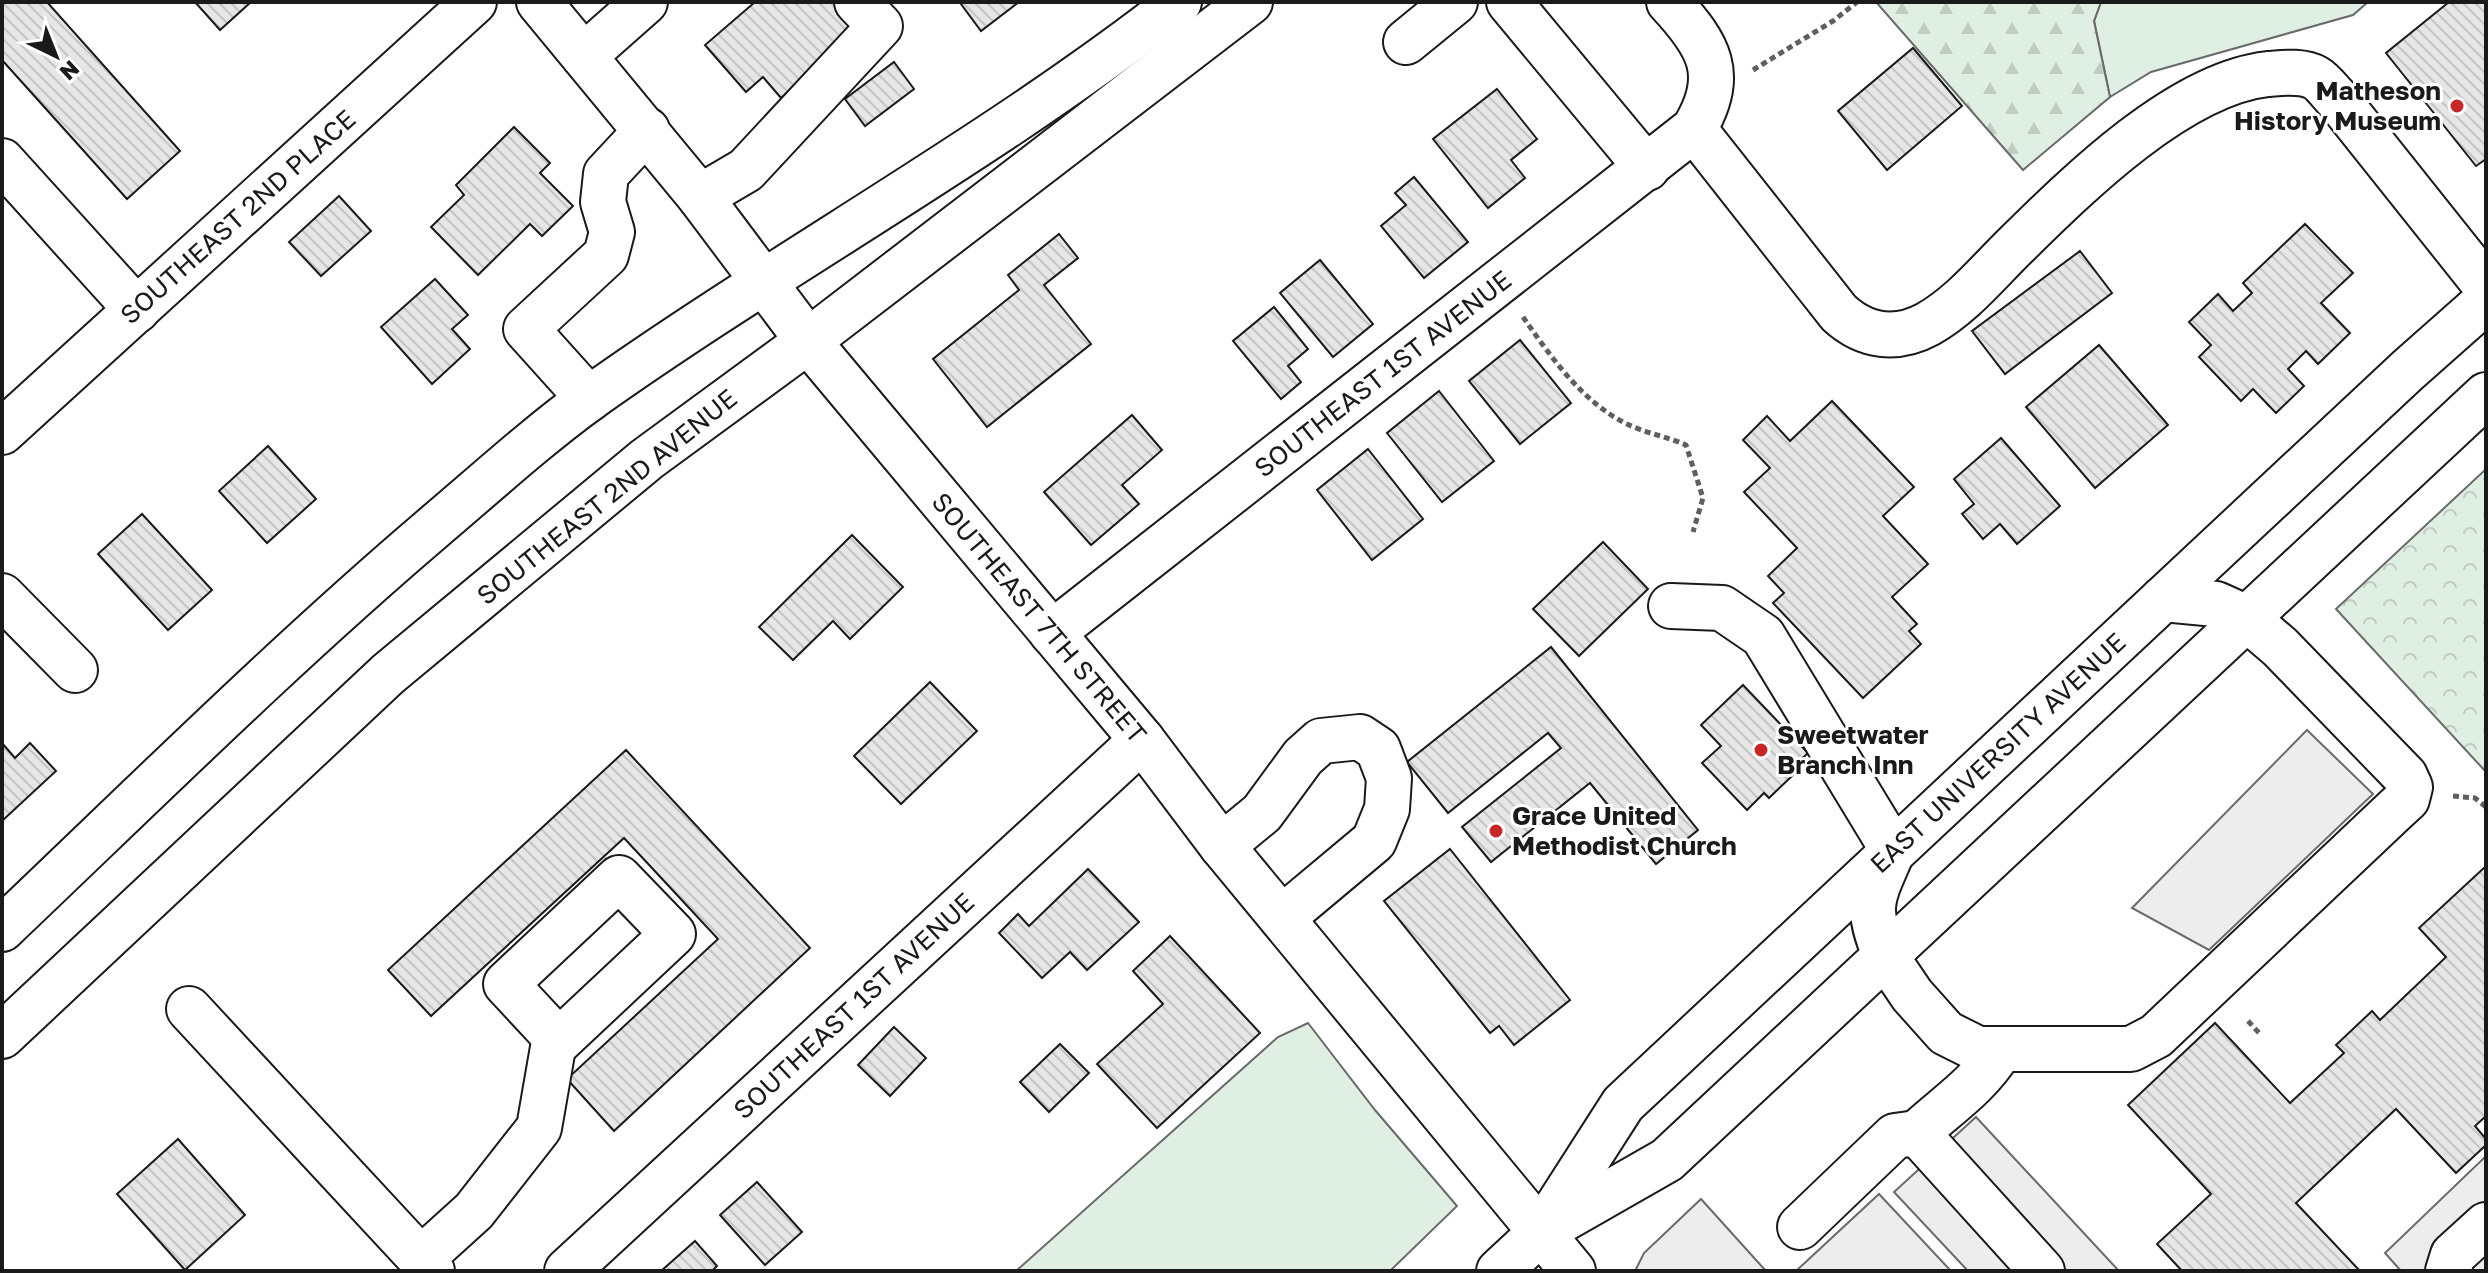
<svg xmlns="http://www.w3.org/2000/svg" width="2488" height="1273" viewBox="0 0 2488 1273" font-family="'Golos Text',sans-serif">
<style>
.grass{fill:#e0efe3;stroke:#6a6a6a;stroke-width:2}
.forest{fill:url(#forest-firs);stroke:#6a6a6a;stroke-width:2}
.park{fill:url(#park-crowns);stroke:#6a6a6a;stroke-width:2}
.parking{fill:#ededed;stroke:#6a6a6a;stroke-width:2}
.building{fill:url(#building-back-hatch);stroke:#1a1a1a;stroke-width:2}
.lines{fill:none;stroke-linecap:round;stroke-linejoin:round}
.minor-casing{stroke:#1a1a1a;stroke-width:48}
.major-casing{stroke:#1a1a1a;stroke-width:48}
.highway-casing{stroke:#1a1a1a;stroke-width:48}
.path{stroke:#5f5f5f;stroke-width:5;stroke-dasharray:6 4;stroke-linecap:butt}
.minor{stroke:#fff;stroke-width:44}
.major{stroke:#fff;stroke-width:44}
.highway{stroke:#fff;stroke-width:44}
.poi-dot{fill:#c62828;stroke:#fff;stroke-width:3}
.labels{text-anchor:middle;stroke-width:6;stroke-linejoin:round;paint-order:stroke}
.poi-label{font-size:26px;font-weight:bold;fill:#1a1a1a;stroke:#fff;text-anchor:start}
.street-label{font-size:26px;fill:#1a1a1a;stroke:#fff}
</style>
<defs>
<pattern id="forest-firs" width="22" height="20" patternUnits="userSpaceOnUse" patternTransform="scale(2)"><rect width="22" height="20" fill="#e0efe3"/><path d="M5 1l3.5 6h-7zM16 11l3.5 6h-7z" fill="#c0ccc2"/></pattern>
<pattern id="park-crowns" width="20" height="18" patternUnits="userSpaceOnUse" patternTransform="scale(2)"><rect width="20" height="18" fill="#e0efe3"/><path d="M2 6a3 3 0 1 1 6 0M12 15a3 3 0 1 1 6 0" fill="none" stroke="#c0ccc2"/></pattern>
<pattern id="building-back-hatch" width="6" height="6" patternUnits="userSpaceOnUse" patternTransform="scale(2)"><rect width="6" height="6" fill="#e6e6e6"/><path d="M-1 5l2 2M0 0l6 6M5-1l2 2" fill="none" stroke="#c5c5c5"/></pattern>
</defs>
<rect width="100%" height="100%" fill="#fff"/>
<g class="grass">
<polygon points="2101,2 2368,2 2353,15 2151,72 2110,97 2094,21"/>
<polygon points="1308,1023 1375,1110 1457,1206 1390,1271 1016,1271 1278,1037"/>
</g>
<polygon class="forest" points="1876,2 2101,2 2094,21 2110,97 2023,170"/>
<polygon class="park" points="2486,469 2486,772 2336,609"/>
<g class="parking">
<polygon points="2307,730 2373,794 2209,950 2132,908"/>
<polygon points="1976,1117 2119,1271 1968,1271 1894,1192"/>
<polygon points="2486,1156 2486,1271 2401,1271 2385,1253"/>
<polygon points="1879,1194 1951,1271 1796,1271"/>
<polygon points="1701,1199 1766,1271 1635,1271 1644,1253"/>
</g>
<g class="building">
<polygon points="2,2 47,2 180,151 127,199 2,60"/>
<polygon points="195,2 251,2 220,30"/>
<polygon points="755,2 837,2 861,29 781,98 763,77 746,92 705,45"/>
<polygon points="964,2 1019,2 981,31 961,4"/>
<polygon points="2449,2 2486,2 2486,159 2476,166 2386,53"/>
<polygon points="1913,48 1962,106 1887,170 1838,111"/>
<polygon points="894,62 914,89 865,126 845,99"/>
<polygon points="1497,89 1537,139 1511,160 1525,178 1488,208 1433,139"/>
<polygon points="514,127 550,163 540,173 573,206 542,236 530,224 478,275 431,227 464,195 456,185"/>
<polygon points="1414,177 1468,242 1424,278 1381,226 1406,205 1395,193"/>
<polygon points="339,196 371,231 321,276 289,242"/>
<polygon points="2305,224 2353,273 2321,303 2350,333 2318,364 2306,351 2288,369 2304,386 2276,413 2253,389 2241,401 2199,357 2211,345 2189,322 2218,294 2233,311 2252,293 2243,283"/>
<polygon points="1059,234 1078,258 1044,285 1091,344 987,427 933,359 1019,290 1008,275"/>
<polygon points="2080,251 2112,293 2005,374 1972,331"/>
<polygon points="1320,260 1373,324 1333,357 1280,293"/>
<polygon points="435,279 468,315 452,329 470,349 432,384 381,327"/>
<polygon points="1274,307 1308,349 1288,366 1301,382 1281,399 1233,341"/>
<polygon points="1520,340 1571,403 1520,444 1469,381"/>
<polygon points="2099,345 2168,425 2095,488 2026,407"/>
<polygon points="1439,391 1494,461 1442,502 1387,433"/>
<polygon points="1832,401 1914,487 1883,516 1928,564 1892,597 1917,624 1909,631 1921,644 1863,698 1773,603 1784,593 1768,576 1797,548 1744,492 1770,468 1743,440 1767,416 1790,441"/>
<polygon points="1132,415 1162,450 1122,485 1139,504 1091,545 1044,492"/>
<polygon points="2001,438 2060,506 2017,544 2000,524 1983,539 1962,514 1974,504 1954,479"/>
<polygon points="268,446 316,499 267,543 219,491"/>
<polygon points="1368,449 1423,519 1372,560 1317,490"/>
<polygon points="142,514 212,590 168,630 98,554"/>
<polygon points="852,535 903,587 850,639 833,621 793,660 759,627"/>
<polygon points="1603,542 1648,589 1579,656 1533,609"/>
<polygon points="1551,647 1698,830 1656,864 1590,783 1491,862 1462,827 1561,748 1548,733 1448,813 1407,762"/>
<polygon points="930,682 977,731 901,804 854,756"/>
<polygon points="1743,685 1808,753 1789,771 1793,775 1769,798 1764,793 1747,810 1702,763 1721,746 1701,725"/>
<polygon points="2,743 15,758 30,743 56,771 2,821"/>
<polygon points="626,750 810,948 614,1131 567,1079 718,939 624,838 431,1016 388,970"/>
<polygon points="1450,849 1570,1000 1514,1045 1499,1026 1490,1033 1384,901"/>
<polygon points="2486,866 2486,1116 2475,1126 2486,1139 2486,1145 2456,1173 2396,1109 2296,1203 2360,1271 2182,1271 2157,1244 2211,1194 2128,1105 2215,1023 2290,1103 2344,1053 2336,1045 2372,1011 2380,1020 2446,957 2419,928"/>
<polygon points="1088,869 1139,922 1087,970 1070,952 1042,978 999,933 1018,914 1029,926"/>
<polygon points="1170,936 1260,1033 1157,1128 1097,1064 1163,1004 1133,971"/>
<polygon points="894,1027 926,1058 890,1096 858,1065"/>
<polygon points="1060,1044 1089,1073 1049,1112 1020,1082"/>
<polygon points="178,1139 245,1215 185,1270 117,1194"/>
<polygon points="757,1182 802,1232 765,1265 720,1215"/>
<polygon points="695,1241 717,1266 712,1271 661,1271"/>
</g>
<g class="lines">
<g class="minor-casing">
<g id="minor">
<polyline points="539,2 700,197 808,341 1142,740 1222,846 1573,1271"/>
<polyline points="1509,2 1647,168"/>
<polyline points="1406,42 1455,2"/>
<polyline points="584,56 645,2"/>
<path d="M1694 129 1839 313C1865 337 1897 341 1928 324 1960 306 1985 276 2010 251 2073 189 2177 84 2268 74 2282 73 2302 70 2316 78 2323 82 2331 93 2337 99L2486 286"/>
<polyline points="2,161 137,310"/>
<polyline points="700,197 746,170 880,26 857,2"/>
<polyline points="589,399 526,329 606,255 612,232 603,202 606,174 647,130"/>
<polyline points="2,432 474,2"/>
<polyline points="2,596 75,670"/>
<polyline points="1671,606 1722,608 1763,636 1893,850"/>
<path d="M1052 633 1694 129C1727 75 1709 45 1669 2"/>
<polyline points="1222,846 1262,813 1303,757 1321,741 1360,737 1378,749 1389,778 1387,809 1374,841 1282,918"/>
<polygon points="619,878 673,934 559,1041 506,984"/>
<path d="M2 929C144 794 284 655 433 528 485 484 535 438 590 398 783 261 992 148 1179 2"/>
<polyline points="1885,955 1912,995 1946,1033 1978,1049 2131,1049 2156,1036 2396,809 2407,799 2410,787 2405,776 2280,647 2245,617"/>
<polyline points="189,1009 432,1271"/>
<polyline points="2,1036 388,674 647,459 808,341 1250,2"/>
<path d="M1999 1052C1977 1087 1946 1106 1917 1133L2042 1271"/>
<polyline points="1800,1227 1895,1136 1917,1133"/>
<polyline points="421,1259 474,1211 539,1128 555,1036"/>
<polyline points="567,1271 1142,740"/>
<polyline points="2448,1271 2453,1255 2486,1225"/>
</g>
</g>
<g class="major-casing">
<g id="major">
<polyline points="1541,1232 1623,1104 2408,370 2486,301"/>
<polyline points="1499,1271 1541,1232 1667,1160 2486,395"/>
</g>
</g>
<g class="highway-casing">
<g id="highway">
<polyline points="2163,599 2216,604 2245,617"/>
<path d="M1885 955C1864 905 1873 897 1893 850"/>
</g>
</g>
<g class="path">
<polyline points="1753,70 1833,21 1857,2"/>
<path d="M1523 317C1551 357 1582 402 1627 424 1645 433 1668 437 1686 445L1703 498 1693 532"/>
<polyline points="2453,796 2475,798 2486,807"/>
<polyline points="2248,1021 2261,1035"/>
</g>
<use href="#minor" class="minor"/>
<use href="#major" class="major"/>
<use href="#highway" class="highway"/>
</g>
<g class="poi-dot">
<circle cx="2457" cy="106" r="8"/>
<circle cx="1761" cy="750" r="8"/>
<circle cx="1496" cy="831" r="8"/>
</g>
<g class="labels">
<g class="poi-label">
<text x="2441" y="100" text-anchor="end">Matheson<tspan x="2441" dy="30">History Museum</tspan></text>
<text x="1777" y="744">Sweetwater<tspan x="1777" dy="30">Branch Inn</tspan></text>
<text x="1512" y="825">Grace United<tspan x="1512" dy="30">Methodist Church</tspan></text>
</g>
<g class="street-label">
<text transform="translate(238 217) rotate(-42)" y="9">SOUTHEAST 2ND PLACE</text>
<text transform="translate(1383 374) rotate(-38)" y="9">SOUTHEAST 1ST AVENUE</text>
<text transform="translate(607 497) rotate(-39)" y="9">SOUTHEAST 2ND AVENUE</text>
<text transform="translate(1039 618) rotate(50)" y="9">SOUTHEAST 7TH STREET</text>
<text transform="translate(1998 753) rotate(-43)" y="9">EAST UNIVERSITY AVENUE</text>
<text transform="translate(854 1006) rotate(-43)" y="9">SOUTHEAST 1ST AVENUE</text>
</g>
</g>
<rect width="2488" height="1273" fill="none" stroke="#1a1a1a" stroke-width="8"/>
<g transform="translate(56 56) rotate(137)" stroke="#ffffff" stroke-width="6" paint-order="stroke">
<path d="M0-6L14 30L0 20L-14 30Z" fill="#1a1a1a"/>
<text y="-12" font-size="22" font-weight="bold" text-anchor="middle" fill="#1a1a1a">N</text>
</g>
</svg>
